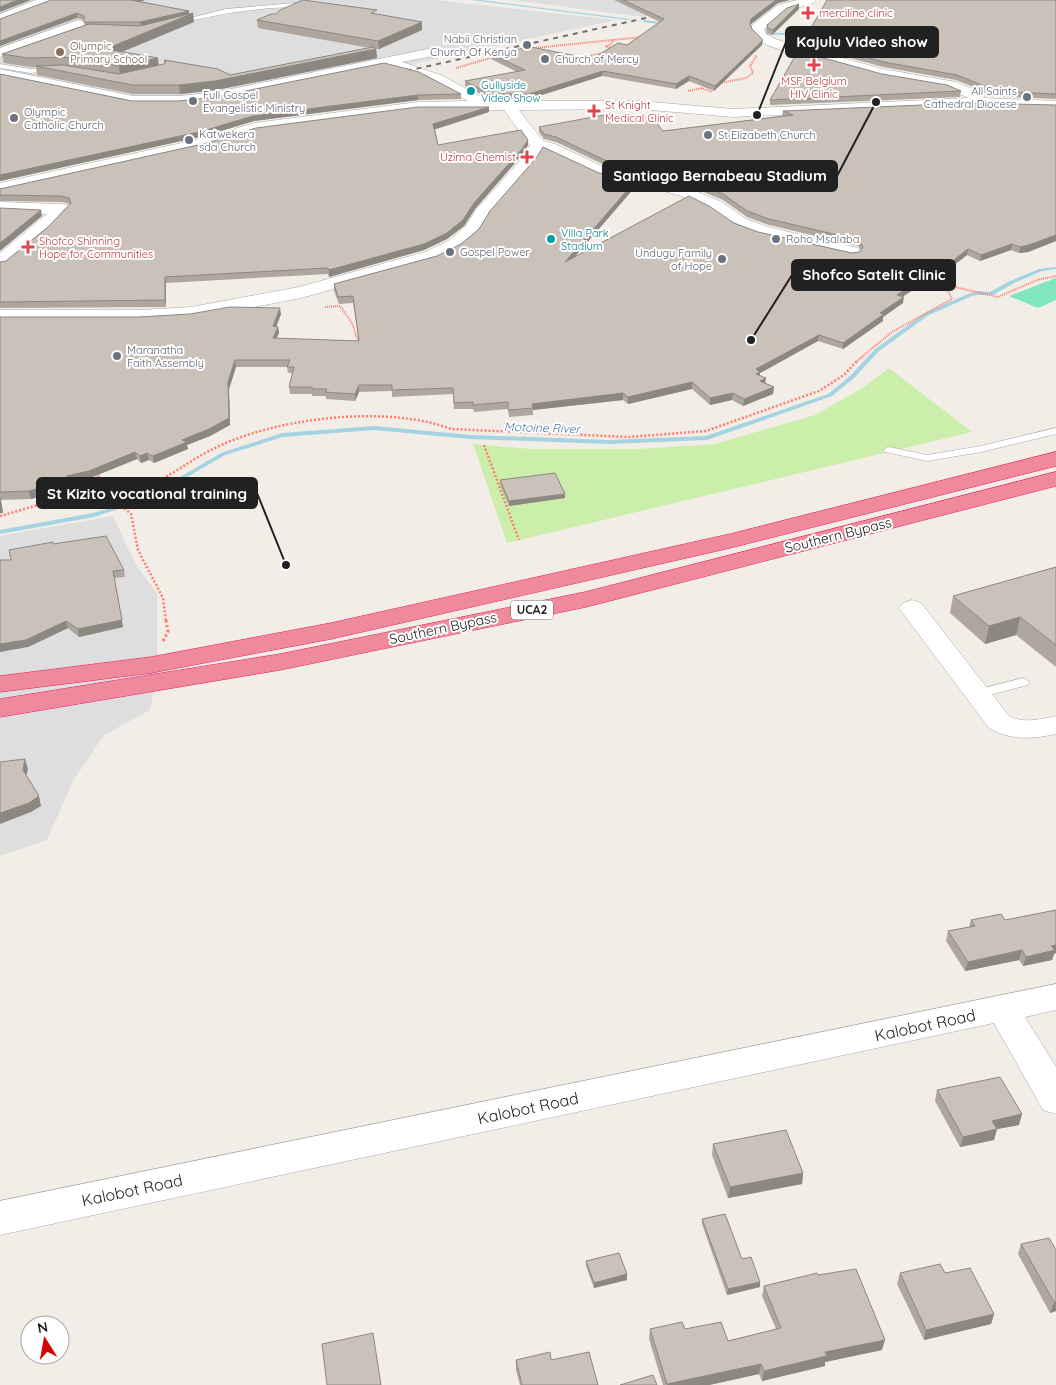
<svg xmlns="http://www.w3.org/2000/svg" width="1056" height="1385" viewBox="0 0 1056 1385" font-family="Quicksand,sans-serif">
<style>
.residential{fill:#dfdede}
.grass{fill:#cbefaa}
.pitch{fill:#80e6c0}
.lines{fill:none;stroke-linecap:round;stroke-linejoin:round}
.stream{fill:#a4d3e2;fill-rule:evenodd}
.lane-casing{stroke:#a8a8a8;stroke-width:1}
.street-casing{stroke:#a8a8a8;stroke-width:1}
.highway-casing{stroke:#e81b5e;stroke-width:1}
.path-far2{stroke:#ff7c6b;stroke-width:2;stroke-dasharray:1 1;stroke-linecap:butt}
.path-far1{stroke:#ff7c6b;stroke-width:2.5;stroke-dasharray:2 2;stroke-linecap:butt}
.path{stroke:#ff7c6b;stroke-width:3;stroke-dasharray:2.5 2.5;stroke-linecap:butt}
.lane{fill:#fff;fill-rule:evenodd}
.street{fill:#fff;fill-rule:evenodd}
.highway{fill:#ee8a9b;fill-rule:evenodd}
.rail{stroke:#6f6f6f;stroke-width:2;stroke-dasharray:5 5;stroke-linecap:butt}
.wall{fill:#aea69f}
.shaded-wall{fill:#8d8782}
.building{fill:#cac1b9;stroke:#8d8782}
.health-dot{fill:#e0444e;stroke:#fff;stroke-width:2}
.worship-dot{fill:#6b7280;stroke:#fff;stroke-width:2}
.education-dot{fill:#8d6e63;stroke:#fff;stroke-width:2}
.culture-dot{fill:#0f9aa8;stroke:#fff;stroke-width:2}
.labels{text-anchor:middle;stroke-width:4;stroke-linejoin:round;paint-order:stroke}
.far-health-label{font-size:11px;fill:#be3a42;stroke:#fff;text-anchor:start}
.far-worship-label{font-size:11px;fill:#5b616d;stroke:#fff;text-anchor:start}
.far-education-label{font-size:11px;fill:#785e54;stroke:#fff;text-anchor:start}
.far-culture-label{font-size:11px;fill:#0d838f;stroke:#fff;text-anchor:start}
.far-water-label{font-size:12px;font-style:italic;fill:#4278b1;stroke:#fff}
.shield{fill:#fff;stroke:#646464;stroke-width:1}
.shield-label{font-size:12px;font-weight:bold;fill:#212121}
.street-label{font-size:14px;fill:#212121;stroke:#fff}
.near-street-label{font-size:16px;fill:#212121;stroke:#fff}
.leader{fill:none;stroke:#212121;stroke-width:2}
.callout-dot{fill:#212121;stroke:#fff;stroke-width:2}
.callout{fill:#212121;stroke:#212121;stroke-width:2}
.callout-label{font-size:15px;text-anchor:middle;font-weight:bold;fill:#fff}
</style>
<rect width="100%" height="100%" fill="#f2eee7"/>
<g class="residential">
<polygon points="0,0 435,0 616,20 0,153"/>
<polygon points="513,0 724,0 642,17"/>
<polygon points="113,516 136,565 157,593 157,671 150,710 104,735 73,781 47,840 0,856 0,536"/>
</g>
<polygon class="grass" points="889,368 972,432 507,543 473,444 532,449 637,449 715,444 815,415 864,387"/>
<polygon class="pitch" points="1056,278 1056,300 1038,308 1009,296"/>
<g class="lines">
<g class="stream">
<polygon points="471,0 481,0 630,19 628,20"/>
<polygon points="644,20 667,23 669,24 667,25 643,22"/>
<polygon points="755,32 816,34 818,35 816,36 754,34"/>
<polygon points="1056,267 1056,269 1042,271 1014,283 993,295 978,295 972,296 929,315 879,351 854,378 832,396 707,440 609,444 470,439 374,430 283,437 225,455 184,479 115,510 94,517 0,534 0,530 93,513 111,508 180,477 221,453 282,433 374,426 470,435 609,440 706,436 828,394 850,376 875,349 925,313 968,294 978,291 990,292 1010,281 1039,269"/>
</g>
<g class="lane-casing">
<g id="lane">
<path d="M295 3 314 5 311 7C265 6 221 13 177 24L174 22 226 9Z"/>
<polygon points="0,64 30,69 54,67 57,69 54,71 30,73 0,68"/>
<polygon points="1056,428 1056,434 981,452 927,461 885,452 883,450 889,447 927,455 981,446"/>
<polygon points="1023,678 1030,682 1028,685 978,698 971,694 973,691"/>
</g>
</g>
<g class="street-casing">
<g id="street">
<polygon points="36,0 53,0 51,3 0,22 0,14"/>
<path d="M797 0H816L814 3 786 11 764 29 766 34 775 39 791 44 883 69 956 82 982 93 984 96 983 98 1056 101V109L968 106 733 117 640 109 519 110 543 141 555 144 610 170 650 177 693 190 722 202 746 219 768 227 858 248 861 252 858 256 852 257 758 236 734 227 710 210 681 196 647 186 600 177 542 150 536 161 489 216 478 234 460 249 437 260 301 298 191 319 140 322H0V310H140L191 307 299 287 425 252 448 241 465 227 476 210 524 156 530 145 504 110H418L256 132 207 147 0 193V183L204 138 254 123 418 102 468 101 421 76 386 68 385 66 216 100 180 104H133L0 77V69L133 96H180L216 92 428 49 435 53 433 56 402 62 441 75 481 97 483 101H640L733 109 969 98 947 89 882 77 781 50C767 45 756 43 751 28L752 25 778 5Z"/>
<polygon points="78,20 83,21 84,24 83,27 0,57 0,48"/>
<polygon points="0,202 62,204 68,205 70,209 48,232 6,266 0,267 0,253 47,214 0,212"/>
<path d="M912 600 921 603 1009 716C1024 724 1040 719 1056 716V734C1032 739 1012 741 989 728L899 608 903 603Z"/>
<polygon points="1056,984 1056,1010 1025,1017 1056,1067 1056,1114 1043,1110 994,1023 0,1235 0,1201"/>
</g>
</g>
<g class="highway-casing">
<g id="highway">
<polygon points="1056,452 1056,466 730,548 331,639 151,673 0,692 0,676 151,657 331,623 730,534"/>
<polygon points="1056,472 1056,486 586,607 280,670 0,717 0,699 280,654 585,592"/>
</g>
</g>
<g class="path-far2">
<polyline points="534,48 642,37"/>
<polyline points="613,50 606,46 610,45 614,39"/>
<polyline points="585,61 590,56 606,52"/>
<polyline points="456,68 494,57"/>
<polyline points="720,83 746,78 753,73 750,66 757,55"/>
<polyline points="701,88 712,92"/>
<polyline points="688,91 702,88"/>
<polyline points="584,242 600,247"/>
<polyline points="946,285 998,297 1037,280 1056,276"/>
<polyline points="325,307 340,306 352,323 359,344"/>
<polyline points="857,361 892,332 952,299 945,284 932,276"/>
</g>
<g class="path-far1">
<polyline points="484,445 519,540"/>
<polyline points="95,473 101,479 102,489 131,514 138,550 163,598 166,622"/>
<path d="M0 516C33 507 70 494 103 489 118 487 138 490 152 484 172 475 191 460 211 450 272 418 386 404 451 429L629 437 706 431 819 391 844 375 858 360"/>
</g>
<polyline class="path" points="163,641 168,632 166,620"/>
<use href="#lane" class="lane"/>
<use href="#street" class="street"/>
<use href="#highway" class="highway"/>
<polyline class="rail" points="397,73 664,14"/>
</g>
<g class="wall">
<polygon points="145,0 140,2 189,11 189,14 194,22 122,52 159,65 164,64 164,60 230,75 370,48 258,28 257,20 276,14 377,14 422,22 422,30 379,49 376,49 377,58 216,90 180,94 133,94 37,75 36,67 30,67 4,63 2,54 85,25 84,20 77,18 0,19"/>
<polygon points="614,0 790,0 778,3 751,24 750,25 752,29 762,45 714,91 689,81 676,89 602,76 529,99 484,99 482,95 465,86 465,81 517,72 491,59 491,54 592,59 627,45 660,22"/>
<polygon points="1056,0 1056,99 986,96 983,91 956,80 883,67 803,45 804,40"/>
<polygon points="799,4 799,9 772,35 767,33 766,30 767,25"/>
<polygon points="0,74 132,101 179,101 461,94 461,99 418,100 254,121 204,136 0,181"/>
<polygon points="882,74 961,91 960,97 770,105 770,100"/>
<polygon points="1056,105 1056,241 1028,252 1019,253 1011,250 980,261 967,255 949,269 946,269 903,296 903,303 883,317 883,321 843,349 818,341 760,373 760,375 765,383 774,387 773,394 743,406 732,400 710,405 692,389 628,404 623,400 533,410 533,415 509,417 508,409 474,412 473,409 454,409 453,394 392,397 392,391 359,392 355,401 326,399 326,396 312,396 312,394 290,394 289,387 292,373 288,373 287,367 236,367 229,389 230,425 210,436 187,445 188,449 154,463 149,460 141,463 137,459 90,478 70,483 71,488 31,499 1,500 3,513 0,513 0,317 139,317 281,314 276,326 278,327 279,333 276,339 359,341 353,303 339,304 334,291 334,284 437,256 461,244 599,173 636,186 575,256 734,223 758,232 852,253 859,252 861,250 858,246 769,225 747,217 723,200 694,188 651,175 611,168 556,142 544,139 539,132 539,127 619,119 663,131 782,116 783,111"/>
<polygon points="489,112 435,129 438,145 528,145 522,155 475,209 464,226 447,239 424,250 329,277 328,274 166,283 166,307 0,308 0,262 6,261 48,227 70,204 62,202 0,201 0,189"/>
<polygon points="500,480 565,494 565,498 509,506 500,484"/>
<polygon points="53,544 124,570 125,577 114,578 123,627 79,637 68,628 28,647 11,560"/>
<polygon points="1056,567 1056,667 1016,635 985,644 950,613 953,596"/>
<polygon points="971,920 1005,920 1054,954 1052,960 1023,966 1019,960 965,971 946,941 948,931 969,927"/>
<polygon points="937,1090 1019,1125 997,1129 994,1140 960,1147 935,1101"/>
<polygon points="713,1144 803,1173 802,1184 728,1198 712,1155"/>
<polygon points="702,1219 742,1259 760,1287 727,1295 702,1224"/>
<polygon points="1021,1244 1056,1250 1056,1311 1050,1313 1018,1254"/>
<polygon points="586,1261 627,1274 627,1280 594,1288 586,1266"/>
<polygon points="900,1273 945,1273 994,1314 991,1324 924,1340 897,1284"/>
<polygon points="818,1275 882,1350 825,1362 825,1366 762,1381 759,1374 709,1385 663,1385 649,1339 650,1329 685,1329 728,1341 776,1329 762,1296 764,1286"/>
<polygon points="516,1360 551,1360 598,1385 520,1385 516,1370"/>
</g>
<g class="shaded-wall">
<polygon points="18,0 31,0 0,12 0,7"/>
<polygon points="131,0 145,0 132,5"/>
<polygon points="776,0 790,0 778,3 751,24 749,29 751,19"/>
<polygon points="799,4 799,9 772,35 773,30"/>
<polygon points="189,11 189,15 193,13 194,22 107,58 106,49 141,27 140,22"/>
<polygon points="77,13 77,18 0,46 0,41"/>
<polygon points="422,22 422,30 379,49 378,41"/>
<polygon points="763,40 762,45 714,91 715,86"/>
<polygon points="376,49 377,58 216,90 180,94 179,85"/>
<polygon points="158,58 159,68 120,75 119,66"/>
<polygon points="603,71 602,76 529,99 529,94"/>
<polygon points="689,76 689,81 676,89 676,84"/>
<polygon points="418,95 418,100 254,121 204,136 0,181 0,175 253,116"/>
<polygon points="489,107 489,112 433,130 433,124"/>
<polygon points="528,140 528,145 522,155 475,209 464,226 447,239 424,250 329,277 329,270 474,203"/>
<polygon points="636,180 636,186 565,268 565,262"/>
<polygon points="41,210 42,216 0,251 0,243"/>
<polygon points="1056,235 1056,241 1028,252 1019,253 1020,247"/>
<polygon points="1012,244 1011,250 980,261 981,255"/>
<polygon points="968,249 967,255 949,269 950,263"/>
<polygon points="947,262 946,269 896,301 897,295"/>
<polygon points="165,277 166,283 166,307 165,300"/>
<polygon points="904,297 903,303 883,317 883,321 843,349 843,343 880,313"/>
<polygon points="280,308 281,314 274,333 273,326"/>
<polygon points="278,327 279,333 273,345 273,338"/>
<polygon points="819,335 818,341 760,373 760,378 755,380 756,369"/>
<polygon points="235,360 236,367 229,389 230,425 210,436 187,445 188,449 154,463 153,456 228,382"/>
<polygon points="766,378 765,385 760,381"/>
<polygon points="692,382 692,389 628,404 628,397"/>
<polygon points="359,385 359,392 355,401 355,394"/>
<polygon points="774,387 773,394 743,406 744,399"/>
<polygon points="623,393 623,400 533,410 532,404"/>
<polygon points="733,393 732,400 710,405 710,398"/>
<polygon points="135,452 137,459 90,478 70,483 71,488 31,499 29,491 67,476"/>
<polygon points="147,453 149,460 141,463 140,456"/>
<polygon points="565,494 565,498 509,506 509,501"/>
<polygon points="0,495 3,513 0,513"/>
<polygon points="113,571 123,627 79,637 78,629"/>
<polygon points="1020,617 1016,635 985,644 989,626"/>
<polygon points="66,621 68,628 28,647 0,652 0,644"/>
<polygon points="25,759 28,769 25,780 23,770"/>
<polygon points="39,796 41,806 31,812 0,824 0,813"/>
<polygon points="1056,945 1056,953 1054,954 1052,960 1023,966 1026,957 1051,946"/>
<polygon points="1022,950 1019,960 965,971 968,962"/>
<polygon points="1022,1114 1019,1125 997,1129 994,1140 960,1147 963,1137 992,1121"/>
<polygon points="803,1173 802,1184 728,1198 730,1187"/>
<polygon points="627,1274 627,1280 594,1288 594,1283"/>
<polygon points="760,1282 760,1287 727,1295 728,1289"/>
<polygon points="1054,1302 1056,1302 1056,1311 1050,1313"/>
<polygon points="994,1314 991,1324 924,1340 926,1330"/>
<polygon points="885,1340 882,1350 825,1362 825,1366 762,1381 764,1371 825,1352"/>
<polygon points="761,1364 759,1374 709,1385 667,1385 667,1384"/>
</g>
<g class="building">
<polygon points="0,0 18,0 0,7"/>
<polygon points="51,0 131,0 189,11 140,22 84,22 84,16 77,13 0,41 0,19"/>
<polygon points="303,0 377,10 371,13 422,22 378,41 257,20 271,14 276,14 280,10"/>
<polygon points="623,0 776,0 751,19 750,24 752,29 763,40 715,86 689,76 676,84 603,71 529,94 484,94 482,90 465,81 525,70 491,54 531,47 592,59 618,43 627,45 664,19"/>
<polygon points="827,0 1056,0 1056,94 987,91 984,86 957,75 884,62 804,40"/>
<polygon points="799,4 773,30 768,28 767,25 787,8"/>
<polygon points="193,13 106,49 158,58 119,66 64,57 28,58 2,54 89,24 140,26"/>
<polygon points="373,47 376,49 215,81 179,85 132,85 36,66 63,65 119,74 164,64 166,62 164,60 218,69 230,75"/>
<polygon points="798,51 882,74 947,85 961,91 770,100"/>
<polygon points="384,63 419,72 461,94 418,95 253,116 203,131 0,175 0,74 132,101 179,101 216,97"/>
<polygon points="969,103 1056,105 1056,235 1029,245 1020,247 1012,244 981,255 968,249 950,263 947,262 897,295 904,297 880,313 884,314 843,343 819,335 756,369 760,372 756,374 766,378 760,381 774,387 744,399 733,393 710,398 692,382 628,397 623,393 532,404 533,408 508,410 508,402 473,405 473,402 454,403 453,388 392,390 392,385 359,385 355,394 325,392 327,389 312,389 312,387 289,387 294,367 287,367 290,360 235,360 228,382 229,418 209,429 182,440 187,442 153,456 147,453 140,456 135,452 89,471 67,476 70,480 29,491 0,492 0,317 139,317 190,314 230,307 280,308 273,326 278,327 273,338 359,341 353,296 338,297 334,284 437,256 461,244 479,229 490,211 537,157 543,147 599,173 636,180 565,262 689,196 709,206 734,223 758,232 852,253 859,252 863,247 859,240 769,219 747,211 723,194 694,182 651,170 611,163 556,137 544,134 539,127 610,114 619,119 651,116 663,131 793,115 783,111"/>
<polygon points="418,107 489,107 433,124 438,145 521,130 528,140 522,149 474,203 463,220 447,233 424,244 329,270 328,268 165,277 165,300 0,302 0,262 6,261 48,227 71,203 69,198 61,196 0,195 0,189 207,143 256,128"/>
<polygon points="0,208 41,210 0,243"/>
<polygon points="555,473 565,494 509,501 500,480"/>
<polygon points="106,536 124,570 113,571 122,620 78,629 66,621 26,640 0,644 0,560 11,560 9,550 53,542 53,544"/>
<polygon points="1056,567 1056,645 1020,617 989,626 953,596"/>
<polygon points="25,759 23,770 39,796 29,803 0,813 0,762"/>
<polygon points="1056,910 1056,945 1051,946 1055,950 1026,957 1022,950 968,962 948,931 975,926 971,920 1001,914 1005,920"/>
<polygon points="1000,1077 1022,1114 992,1121 997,1129 963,1137 937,1090"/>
<polygon points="786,1130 803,1173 730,1187 713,1144"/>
<polygon points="725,1214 742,1259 751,1257 760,1282 728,1289 702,1219"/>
<polygon points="1049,1238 1056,1250 1056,1302 1054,1302 1021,1244"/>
<polygon points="619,1253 627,1274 594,1283 586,1261"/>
<polygon points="940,1264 945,1273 970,1268 994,1314 926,1330 900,1273"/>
<polygon points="856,1269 885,1340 825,1352 827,1356 764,1371 761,1364 667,1384 650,1329 682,1322 685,1329 721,1322 728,1341 781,1328 764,1286 817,1273 818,1275"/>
<polygon points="373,1333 381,1385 327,1385 322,1344"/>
<polygon points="550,1352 551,1360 589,1352 598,1385 522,1385 516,1360"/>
<polygon points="653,1375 657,1385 620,1385"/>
</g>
<g class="health-dot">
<path d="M805.5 5.5h5v5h5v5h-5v5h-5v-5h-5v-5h5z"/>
<path d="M811.5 57.5h5v5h5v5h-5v5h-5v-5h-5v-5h5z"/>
<path d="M591.5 103.5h5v5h5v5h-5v5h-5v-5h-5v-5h5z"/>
<path d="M524.5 149.5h5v5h5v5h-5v5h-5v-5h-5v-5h5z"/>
<path d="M25.5 239.5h5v5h5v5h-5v5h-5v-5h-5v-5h5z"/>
</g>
<g class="worship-dot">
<circle cx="527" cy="45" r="5"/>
<circle cx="545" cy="59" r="5"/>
<circle cx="1027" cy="97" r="5"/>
<circle cx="193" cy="101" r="5"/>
<circle cx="14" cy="118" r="5"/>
<circle cx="708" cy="135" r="5"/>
<circle cx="189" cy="140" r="5"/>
<circle cx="776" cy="239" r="5"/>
<circle cx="450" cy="252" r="5"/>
<circle cx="722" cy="259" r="5"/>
<circle cx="117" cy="356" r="5"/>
</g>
<circle class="education-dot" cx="60" cy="52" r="5"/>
<g class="culture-dot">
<circle cx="471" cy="91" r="5"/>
<circle cx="551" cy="239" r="5"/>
</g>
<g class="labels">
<g class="far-health-label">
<text x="819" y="17">merciline clinic</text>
<text x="814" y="85" text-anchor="middle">MSF Belgium<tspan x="814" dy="13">HIV Clinic</tspan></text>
<text x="605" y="109">St Knight<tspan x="605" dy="13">Medical Clinic</tspan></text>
<text x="516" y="161" text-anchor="end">Uzima Chemist</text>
<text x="39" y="245">Shofco Shinning<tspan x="39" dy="13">Hope for Communities</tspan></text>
</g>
<g class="far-worship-label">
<text x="517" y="43" text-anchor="end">Nabii Christian<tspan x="517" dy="13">Church Of Kenya</tspan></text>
<text x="555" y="63">Church of Mercy</text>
<text x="1017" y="95" text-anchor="end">All Saints<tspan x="1017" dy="13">Cathedral Diocese</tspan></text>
<text x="203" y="99">Full Gospel<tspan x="203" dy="13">Evangelistic Ministry</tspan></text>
<text x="24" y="116">Olympic<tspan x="24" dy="13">Catholic Church</tspan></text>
<text x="199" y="138">Katwekera<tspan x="199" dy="13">sda Church</tspan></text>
<text x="718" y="139">St Elizabeth Church</text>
<text x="786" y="243">Roho Msalaba</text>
<text x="460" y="256">Gospel Power</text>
<text x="712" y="257" text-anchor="end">Undugu Family<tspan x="712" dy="13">of Hope</tspan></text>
<text x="127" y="354">Maranatha<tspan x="127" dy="13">Faith Assembly</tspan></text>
</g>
<g class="far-education-label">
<text x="70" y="50">Olympic<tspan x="70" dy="13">Primary School</tspan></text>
</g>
<g class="far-culture-label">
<text x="481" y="89">Gullyside<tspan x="481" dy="13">Video Show</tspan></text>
<text x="561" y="237">Villa Park<tspan x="561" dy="13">Stadium</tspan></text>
</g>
<g class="far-water-label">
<text transform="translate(542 428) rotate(2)" y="4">Motoine River</text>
</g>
<rect class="shield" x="511" y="600.5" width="42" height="19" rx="4"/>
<g class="shield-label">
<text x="532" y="614">UCA2</text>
</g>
<g class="street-label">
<text transform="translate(838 535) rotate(-14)" y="5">Southern Bypass</text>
<text transform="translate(443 628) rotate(-12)" y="5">Southern Bypass</text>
</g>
<g class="near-street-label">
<text transform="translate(925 1025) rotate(-12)" y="6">Kalobot Road</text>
<text transform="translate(528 1108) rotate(-12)" y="6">Kalobot Road</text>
<text transform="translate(132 1190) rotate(-12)" y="6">Kalobot Road</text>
</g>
</g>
<path class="leader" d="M757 115L786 42M876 102L837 176M751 340L792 275M286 565L257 493"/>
<g class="callout-dot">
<circle cx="757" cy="115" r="5"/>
<circle cx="876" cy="102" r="5"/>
<circle cx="751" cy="340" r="5"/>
<circle cx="286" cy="565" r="5"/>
</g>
<g class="callout">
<rect x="786" y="27" width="152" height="30" rx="5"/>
<rect x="603" y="161" width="234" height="30" rx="5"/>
<rect x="792" y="260" width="163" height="30" rx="5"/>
<rect x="37" y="478" width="220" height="30" rx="5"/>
</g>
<g class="callout-label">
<text x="862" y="47">Kajulu Video show</text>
<text x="720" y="181">Santiago Bernabeau Stadium</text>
<text x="874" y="280">Shofco Satelit Clinic</text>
<text x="147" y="499">St Kizito vocational training</text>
</g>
<g transform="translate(45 1340) rotate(349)"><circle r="24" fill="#ffffff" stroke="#a6a6a6"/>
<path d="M0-4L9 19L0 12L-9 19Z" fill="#d20400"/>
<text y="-8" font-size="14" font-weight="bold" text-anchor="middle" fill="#212121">N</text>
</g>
</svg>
